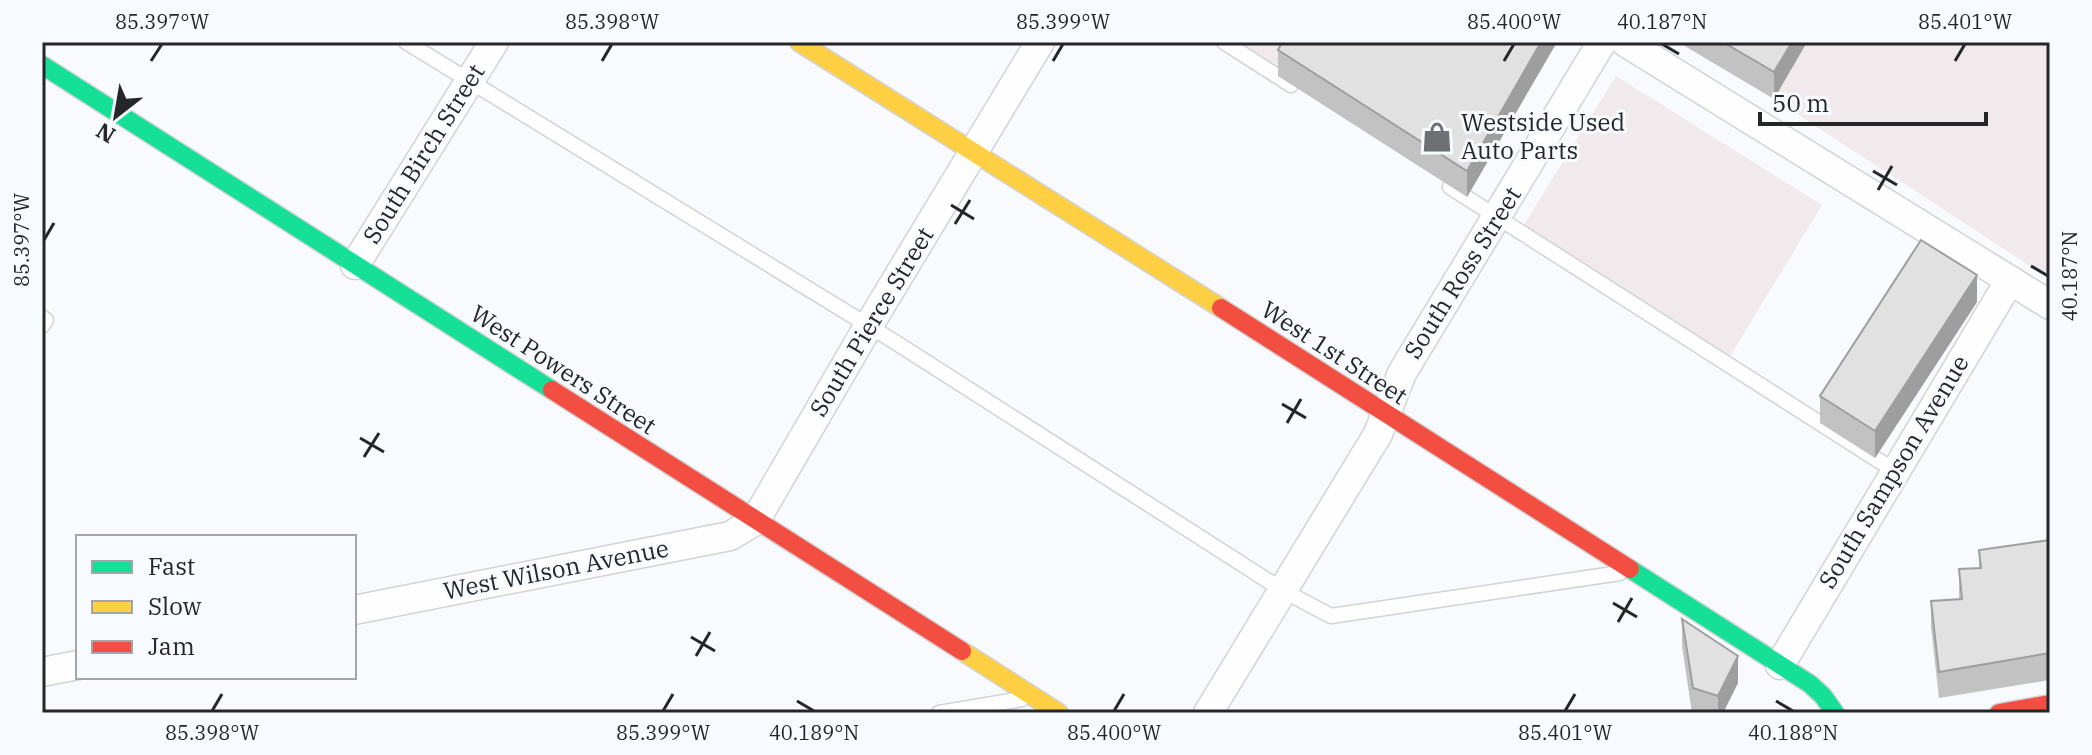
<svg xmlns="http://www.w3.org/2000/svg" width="2092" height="755" viewBox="0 0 2092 755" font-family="'IBM Plex Serif',serif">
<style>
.industrial{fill:#f1eaec}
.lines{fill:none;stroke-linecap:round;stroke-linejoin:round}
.lane-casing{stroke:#d2d3d5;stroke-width:17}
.street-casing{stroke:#d2d3d5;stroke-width:31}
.fast-casing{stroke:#d2d3d5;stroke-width:21}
.slow-casing{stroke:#d2d3d5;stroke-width:21}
.jam-casing{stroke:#d2d3d5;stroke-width:21}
.lane{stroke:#fefeff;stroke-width:14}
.street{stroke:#fefeff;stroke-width:28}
.fast{stroke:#16e098;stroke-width:18}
.slow{stroke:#ffcf43;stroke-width:18}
.jam{stroke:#f24e42;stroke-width:18}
.wall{fill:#c2c2c2}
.shaded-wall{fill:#9e9e9e}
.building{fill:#e1e1e2;stroke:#9e9e9e;stroke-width:2}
.ticks{fill:none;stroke:#252628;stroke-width:3}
.labels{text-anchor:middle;stroke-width:6;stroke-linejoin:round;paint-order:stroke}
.poi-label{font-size:24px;fill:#252628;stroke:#f7fafe;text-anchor:start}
.street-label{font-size:24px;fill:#252628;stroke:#f7fafe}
.neatline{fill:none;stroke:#252628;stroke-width:3}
.ticks-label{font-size:20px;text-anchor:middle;fill:#252628}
</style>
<rect width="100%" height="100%" fill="#f8fafd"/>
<g class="industrial">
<polygon points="1224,42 1298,42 1278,76"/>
<polygon points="1807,42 2050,42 2050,279 1774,99"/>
<polygon points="1616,76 1822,205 1726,363 1520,231"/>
</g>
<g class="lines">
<g class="lane-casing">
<g id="lane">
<polyline points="406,42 895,342 1284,591 1331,616 1620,573"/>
<polyline points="1224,42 1291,85"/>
<polyline points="1450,187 1895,471"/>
<polyline points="42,317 46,320 42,326"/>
<polyline points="939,713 1022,699"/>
</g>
</g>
<g class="street-casing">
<g id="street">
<polyline points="1625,42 2050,305"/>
<polyline points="355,265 494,42"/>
<polyline points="354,610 730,536 755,521 869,325 1040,42"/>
<polyline points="1780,665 2010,280"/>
<polyline points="42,672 78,665"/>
<polyline points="1208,713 1378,434 1402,373 1602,42"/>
</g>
</g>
<g class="fast-casing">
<g id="fast">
<polyline points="42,65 552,390"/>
<polyline points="1630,569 1810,684 1823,696 1835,713"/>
</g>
</g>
<g class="slow-casing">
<g id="slow">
<polyline points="799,42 1221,308"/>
<polyline points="962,651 1059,713"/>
</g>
</g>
<g class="jam-casing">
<g id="jam">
<polyline points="1221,308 1630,569"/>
<polyline points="552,390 962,651"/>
<polyline points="1999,713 2050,704"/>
</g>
</g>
<use href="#lane" class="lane"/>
<use href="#street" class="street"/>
<use href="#fast" class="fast"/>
<use href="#slow" class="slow"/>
<use href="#jam" class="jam"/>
</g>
<g class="wall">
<polygon points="1282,42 1557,42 1467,197 1278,76 1278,50"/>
<polygon points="1678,42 1807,42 1774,99"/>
<polygon points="1977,302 1875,458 1820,423 1820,396"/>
<polygon points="2050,540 2050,680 1939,698 1931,627 1931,601 1959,599 1959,569 1979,568 1979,550"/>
<polygon points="1682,619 1738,683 1723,713 1692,713 1682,646"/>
</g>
<g class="shaded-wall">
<polygon points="1541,42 1557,42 1467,197 1467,171"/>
<polygon points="1792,42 1807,42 1774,99 1774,72"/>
<polygon points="1977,275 1977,302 1875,458 1875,431"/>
<polygon points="1738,656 1738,683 1723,713 1718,713 1718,696"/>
</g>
<g class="building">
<polygon points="1282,42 1541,42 1467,171 1278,50"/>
<polygon points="1723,42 1792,42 1774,72"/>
<polygon points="1921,240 1977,275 1875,431 1820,396"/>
<polygon points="2050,540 2050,653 1939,672 1931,601 1962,599 1959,569 1981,568 1979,550"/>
<polygon points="1682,619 1738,656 1718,696 1693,688"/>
</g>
<path class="ticks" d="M1662 44 1679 54M151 61 162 44M602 61 612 44M1053 61 1063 44M1504 61 1514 44M1955 61 1965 44M1873 171 1897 185M1878 190 1892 166M951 205 974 219M955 224 970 200M44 240 54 223M2031 266 2048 276M1282 404 1306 418M1287 423 1301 399M360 438 384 452M364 457 379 433M1613 603 1637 617M1618 622 1632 598M691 637 715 651M696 656 710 632M797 701 814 711M1776 701 1793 711M212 711 222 694M663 711 673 694M1114 711 1124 694M1565 711 1575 694"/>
<defs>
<g id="shop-bare" transform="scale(2.4)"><path d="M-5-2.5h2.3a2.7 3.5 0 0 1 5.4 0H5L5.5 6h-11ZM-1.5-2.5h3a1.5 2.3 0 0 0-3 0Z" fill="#6f7073" stroke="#f7fafe" stroke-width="2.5" paint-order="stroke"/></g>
</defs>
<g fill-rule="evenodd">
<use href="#shop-bare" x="1437" y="137"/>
</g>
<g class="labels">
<g class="poi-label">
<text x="1461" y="131">Westside Used<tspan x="1461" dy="28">Auto Parts</tspan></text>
</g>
<g class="street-label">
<text transform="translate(424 154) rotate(-58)" y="8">South Birch Street</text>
<text transform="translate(1463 273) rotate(-58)" y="8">South Ross Street</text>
<text transform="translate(872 322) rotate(-59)" y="8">South Pierce Street</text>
<text transform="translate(1334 353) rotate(33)" y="8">West 1st Street</text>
<text transform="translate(563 370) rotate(33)" y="8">West Powers Street</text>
<text transform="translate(1894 472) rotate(-59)" y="8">South Sampson Avenue</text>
<text transform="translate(556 570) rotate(-11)" y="8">West Wilson Avenue</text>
</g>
</g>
<rect width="2092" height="755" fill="none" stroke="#f7fafe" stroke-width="88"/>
<rect x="76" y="535" width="280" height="144" fill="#f7fafe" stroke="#a3a5a8" stroke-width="2"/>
<rect x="92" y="561" width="40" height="12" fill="#16e098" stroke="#a3a5a8" stroke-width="2"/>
<text x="148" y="575" font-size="24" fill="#252628">Fast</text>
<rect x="92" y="601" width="40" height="12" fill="#ffcf43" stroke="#a3a5a8" stroke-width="2"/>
<text x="148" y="615" font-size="24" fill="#252628">Slow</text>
<rect x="92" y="641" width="40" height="12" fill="#f24e42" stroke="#a3a5a8" stroke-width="2"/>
<text x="148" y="655" font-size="24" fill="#252628">Jam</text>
<g transform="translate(116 116) rotate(211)" stroke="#f7fafe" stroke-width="6" paint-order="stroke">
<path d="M0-6L14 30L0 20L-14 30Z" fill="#252628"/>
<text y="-12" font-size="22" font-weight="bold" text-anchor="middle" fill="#252628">N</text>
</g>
<path d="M1760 112v12h226v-12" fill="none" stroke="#252628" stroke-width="4"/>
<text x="1772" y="112" font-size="24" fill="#252628" stroke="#f7fafe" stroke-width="6" paint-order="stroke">50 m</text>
<rect x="44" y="44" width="2004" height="667" class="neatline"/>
<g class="ticks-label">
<text x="162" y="29">85.397°W</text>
<text x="612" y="29">85.398°W</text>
<text x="1063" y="29">85.399°W</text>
<text x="1514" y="29">85.400°W</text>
<text x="1662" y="29">40.187°N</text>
<text x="1965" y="29">85.401°W</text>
<text transform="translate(22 240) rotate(-90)" y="7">85.397°W</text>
<text transform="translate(2070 276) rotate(-90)" y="7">40.187°N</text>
<text x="212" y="740">85.398°W</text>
<text x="663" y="740">85.399°W</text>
<text x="814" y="740">40.189°N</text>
<text x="1114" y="740">85.400°W</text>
<text x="1565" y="740">85.401°W</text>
<text x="1793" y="740">40.188°N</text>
</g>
</svg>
